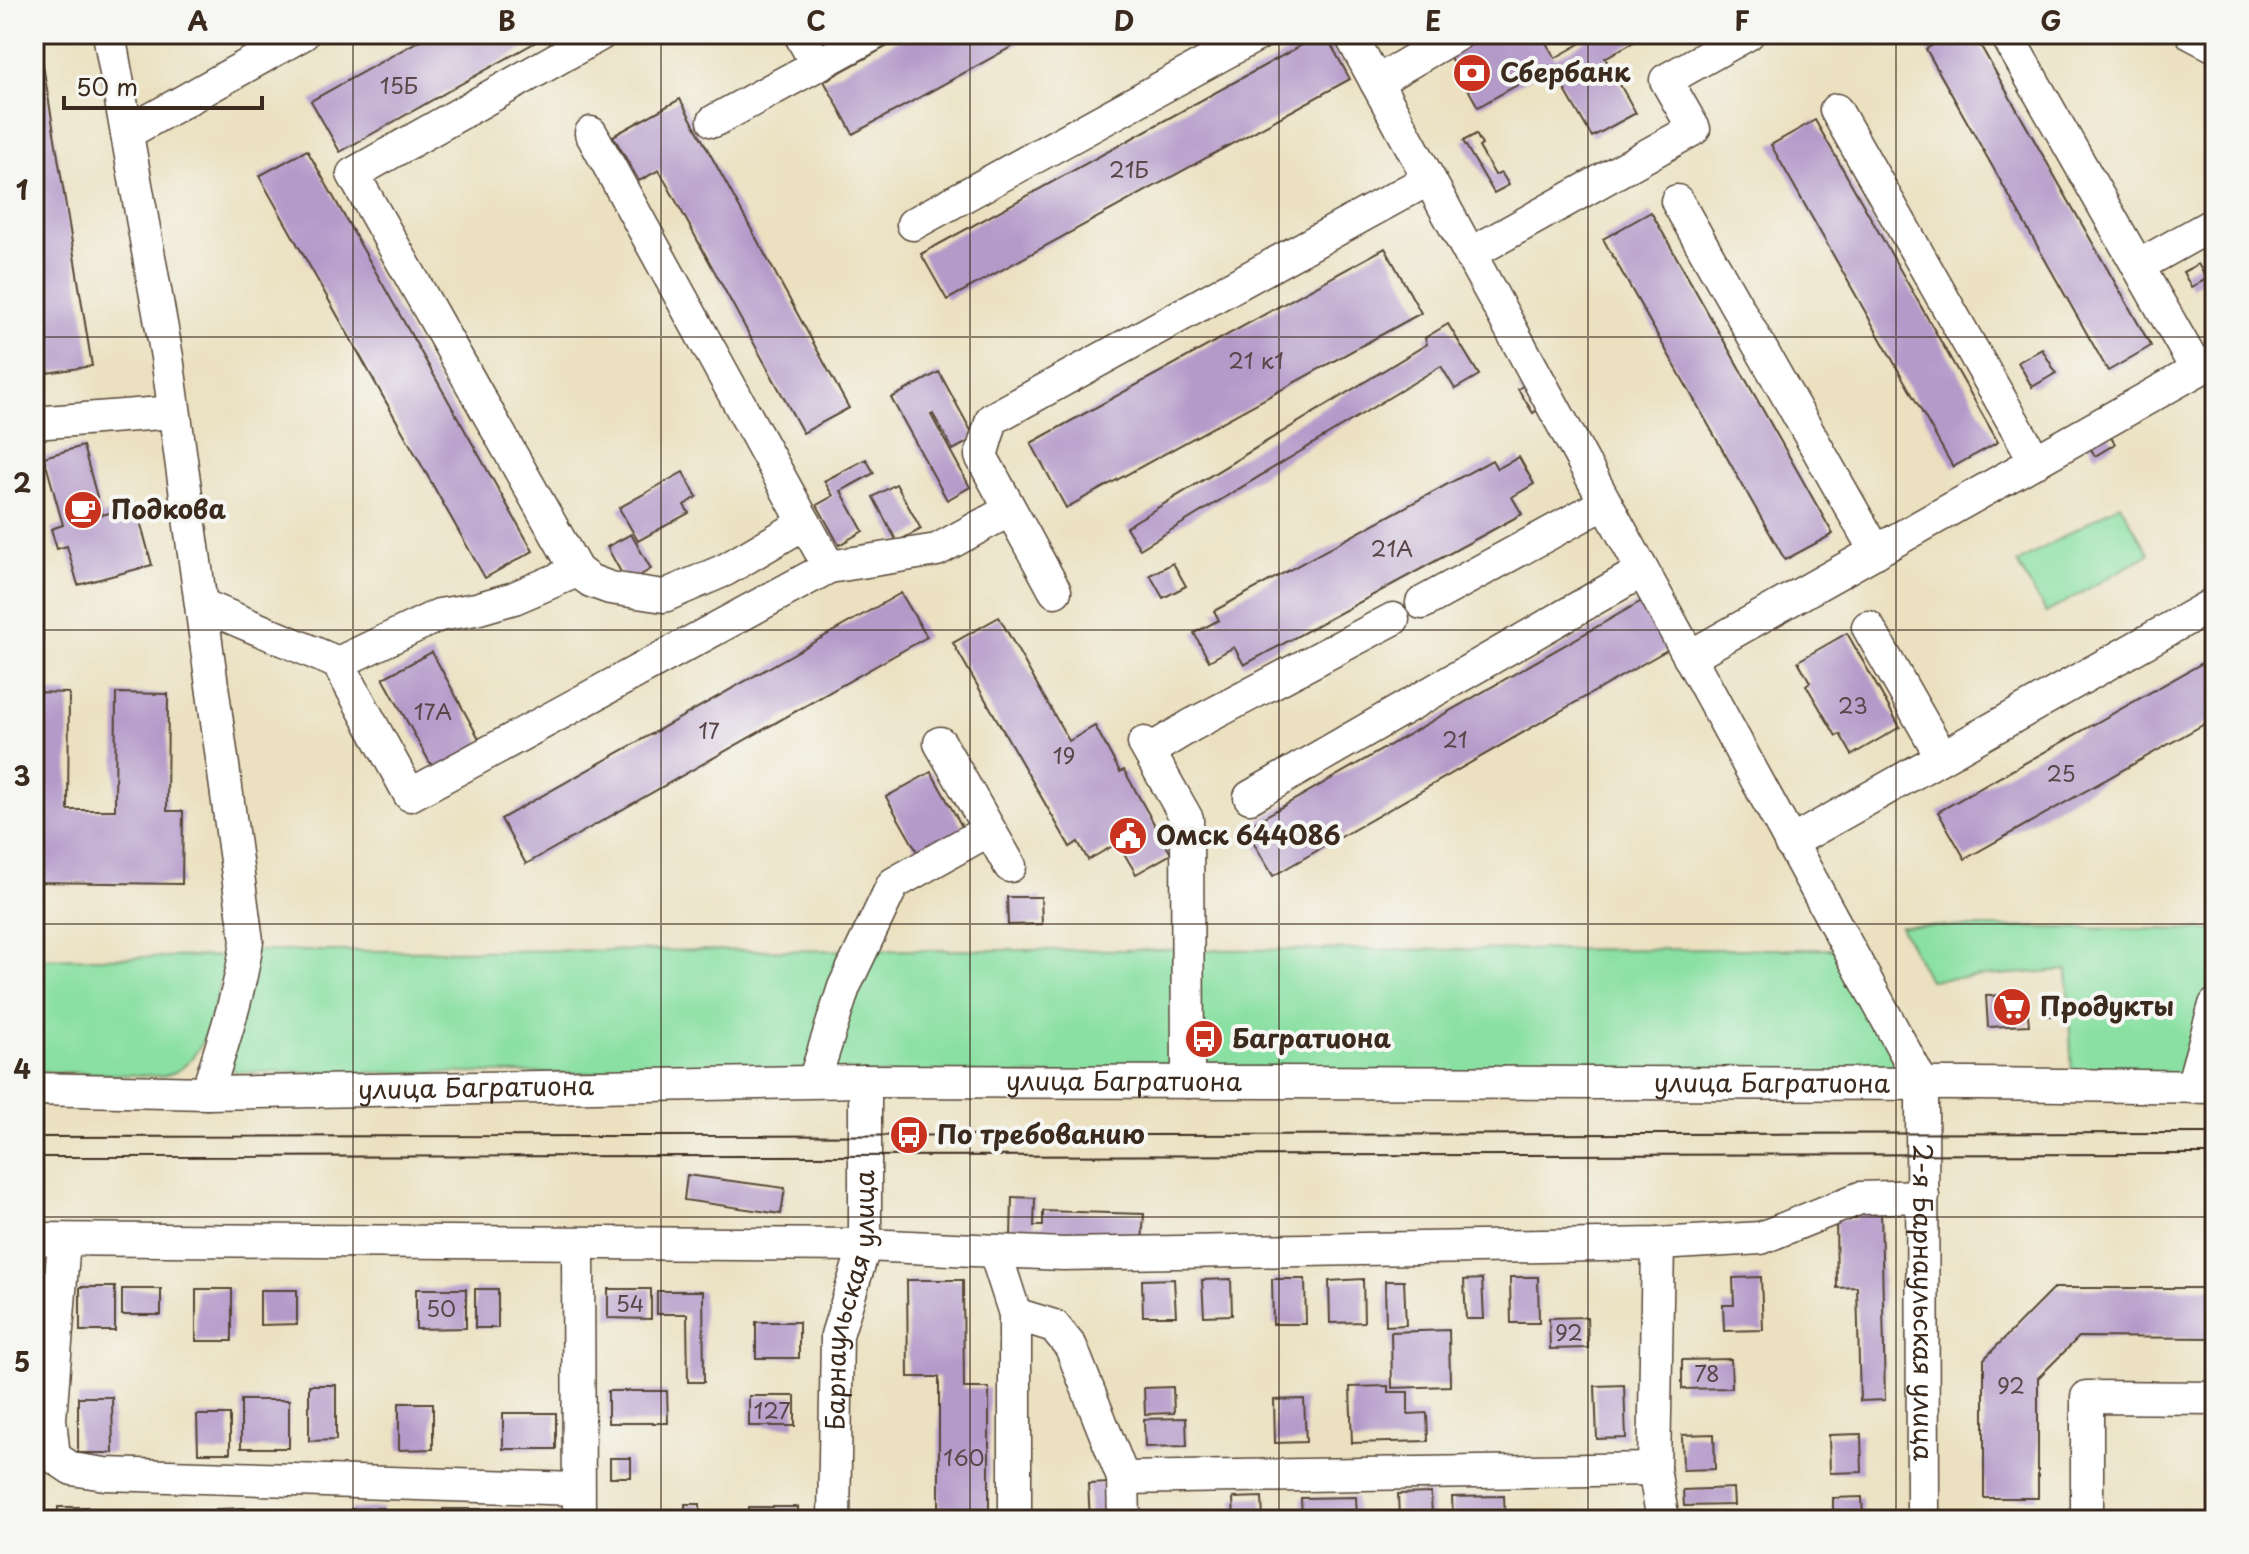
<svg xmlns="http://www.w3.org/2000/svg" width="2249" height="1554" viewBox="0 0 2249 1554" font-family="'Playpen Sans',sans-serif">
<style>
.green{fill:#8ae0a3;stroke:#628560;stroke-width:2}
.building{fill:#b49ac9}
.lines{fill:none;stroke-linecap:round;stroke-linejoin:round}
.minor-casing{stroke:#554536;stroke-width:35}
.minor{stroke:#fff;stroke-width:32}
.tram{stroke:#3b2a1e;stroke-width:2}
.grid{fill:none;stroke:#3b2a1e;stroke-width:2;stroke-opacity:0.55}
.labels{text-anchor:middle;stroke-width:8;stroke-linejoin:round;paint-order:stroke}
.number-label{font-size:22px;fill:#594649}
.poi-label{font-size:26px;font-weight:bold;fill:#3b2a1e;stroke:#f6f6f2;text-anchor:start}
.street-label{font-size:26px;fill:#3b2a1e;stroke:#f6f6f2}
.neatline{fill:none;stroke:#3b2a1e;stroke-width:3}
.grid-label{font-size:26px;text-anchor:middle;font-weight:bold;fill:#3b2a1e}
</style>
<rect width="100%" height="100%" fill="#f6f6f2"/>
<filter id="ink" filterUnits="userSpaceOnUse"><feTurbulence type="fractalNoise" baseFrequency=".0125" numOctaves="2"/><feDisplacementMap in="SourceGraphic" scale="16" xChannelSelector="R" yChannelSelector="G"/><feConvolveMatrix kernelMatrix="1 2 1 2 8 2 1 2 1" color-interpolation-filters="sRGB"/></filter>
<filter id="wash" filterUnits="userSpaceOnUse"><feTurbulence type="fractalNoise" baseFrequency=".006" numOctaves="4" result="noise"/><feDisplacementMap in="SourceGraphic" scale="32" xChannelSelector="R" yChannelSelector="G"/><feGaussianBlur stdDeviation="1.8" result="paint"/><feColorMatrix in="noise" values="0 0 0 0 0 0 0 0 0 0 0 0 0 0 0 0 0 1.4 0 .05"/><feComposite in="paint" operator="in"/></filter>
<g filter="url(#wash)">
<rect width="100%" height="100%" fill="#ebe1c1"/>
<g class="green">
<polygon points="2120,504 2149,554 2046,613 2017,563"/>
<polygon points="1900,926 2215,930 2215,1076 2072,1077 2067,970 1929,980"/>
<polygon points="1860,949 1901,1062 1894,1073 1880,1078 235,1072 228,1060 254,951"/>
<path d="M225 956C218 993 208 1070 162 1076L34 1071V959Z"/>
</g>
<g id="blocks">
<g class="building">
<polygon points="34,34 38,34 92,366 34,375"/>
<polygon points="431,34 550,34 340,152 311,101"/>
<polygon points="909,34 1035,34 853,134 824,81"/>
<polygon points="1322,34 1325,34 1350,79 947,300 921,254"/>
<polygon points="1479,34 1541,34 1555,58 1592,37 1590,34 1648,34 1605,58 1636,113 1592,137 1551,66 1478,107 1447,52"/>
<polygon points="1952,34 1974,34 2151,346 2108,371 1926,49"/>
<polygon points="680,99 849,408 803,433 659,170 639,181 613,136"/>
<polygon points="1815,120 1998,442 1953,467 1771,145"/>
<polygon points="1476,134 1482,145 1479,147 1495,175 1501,172 1509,185 1494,193 1463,141"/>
<polygon points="307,150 533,551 485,578 259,176"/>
<polygon points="1651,212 1833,534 1785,560 1603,239"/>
<polygon points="1385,248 1421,313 1066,508 1031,443"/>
<polygon points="2198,264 2207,279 2191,287 2183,272"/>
<polygon points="1448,324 1479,375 1455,389 1441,366 1140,549 1126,527 1427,344 1425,338"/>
<polygon points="2042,349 2056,373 2032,387 2018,362"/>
<polygon points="939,372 975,438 953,450 933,414 931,415 970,487 947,500 891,398"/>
<polygon points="1529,382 1545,405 1533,413 1518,389"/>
<polygon points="2107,431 2115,444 2095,456 2087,442"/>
<polygon points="83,446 102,515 136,506 152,565 78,585 67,546 57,549 51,529 63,525 44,457"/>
<polygon points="1519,457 1534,484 1512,497 1522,514 1244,665 1234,647 1209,661 1194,633 1219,620 1214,611 1492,460 1497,469"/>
<polygon points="866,459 874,473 841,491 863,531 839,545 817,505 833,496 824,481"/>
<polygon points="683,472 697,497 684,505 689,513 638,541 619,508"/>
<polygon points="896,484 921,529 897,542 873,497"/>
<polygon points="631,534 651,569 627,583 607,547"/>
<polygon points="1173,563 1186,586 1163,598 1150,575"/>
<polygon points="901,593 927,637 526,864 501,819"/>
<polygon points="1647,598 1674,646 1273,876 1245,828"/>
<polygon points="999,617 1069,741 1095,726 1120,772 1124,770 1171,854 1136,874 1118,843 1088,860 1078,842 1070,847 953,643"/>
<polygon points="1847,633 1900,727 1852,755 1840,734 1836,736 1806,685 1810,682 1798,661"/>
<polygon points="34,634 43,634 43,664 34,663"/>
<polygon points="432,652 483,746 435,772 383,678"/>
<polygon points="2215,656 2215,718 1965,859 1938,812"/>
<polygon points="34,692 69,693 68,810 115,810 116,693 168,694 167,811 183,811 182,884 34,882"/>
<polygon points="931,772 965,832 920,857 886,797"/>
<polygon points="1007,897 1041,897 1042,924 1008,925"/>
<polygon points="2026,994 2029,1025 1988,1027 1986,996"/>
<polygon points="2065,1000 2066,1015 2046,1016 2045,1001"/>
<polygon points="687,1175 785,1188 781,1214 684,1200"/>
<polygon points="1012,1197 1035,1198 1034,1226 1043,1226 1043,1211 1144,1214 1142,1243 1011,1239"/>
<polygon points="1881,1208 1885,1400 1860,1401 1857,1287 1837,1288 1836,1219 1856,1219 1856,1209"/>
<polygon points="1510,1277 1538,1277 1539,1323 1511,1323"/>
<polygon points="1761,1277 1763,1330 1724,1331 1723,1305 1734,1305 1733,1278"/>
<polygon points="1174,1279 1176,1316 1143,1316 1142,1280"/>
<polygon points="1231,1279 1232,1315 1204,1316 1202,1280"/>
<polygon points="1272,1279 1305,1279 1306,1324 1273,1324"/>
<polygon points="1363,1279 1364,1322 1330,1323 1329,1281"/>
<polygon points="1482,1279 1484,1319 1466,1319 1464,1280"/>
<polygon points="907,1280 963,1280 964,1388 989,1388 989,1520 939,1520 939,1377 908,1377"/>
<polygon points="1385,1281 1404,1281 1406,1325 1386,1326"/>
<rect x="80" y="1287" width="35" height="44"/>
<polygon points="2054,1288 2215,1288 2215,1338 2079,1337 2038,1378 2038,1498 1984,1498 1984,1359"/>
<rect x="122" y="1289" width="39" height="26"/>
<rect x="196" y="1289" width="36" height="52"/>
<polygon points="416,1289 466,1289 466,1328 416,1329"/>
<rect x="475" y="1289" width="23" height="39"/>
<polygon points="608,1289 651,1289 651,1319 608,1318"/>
<polygon points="260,1290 297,1290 297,1324 260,1325"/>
<polygon points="657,1291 703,1291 704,1382 688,1382 687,1314 657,1314"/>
<polygon points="1587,1317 1588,1348 1550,1349 1549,1318"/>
<rect x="756" y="1322" width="43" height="36"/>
<polygon points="1449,1330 1450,1386 1392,1388 1391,1332"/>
<polygon points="1731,1359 1732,1388 1682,1389 1682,1360"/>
<polygon points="309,1385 336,1385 336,1440 309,1441"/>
<polygon points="1624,1385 1626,1438 1597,1439 1595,1386"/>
<polygon points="1388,1386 1388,1392 1408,1392 1408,1414 1427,1413 1428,1441 1352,1443 1350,1387"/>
<polygon points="1173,1387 1174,1413 1145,1414 1144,1388"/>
<polygon points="608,1391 667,1391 668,1423 608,1423"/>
<rect x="749" y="1396" width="46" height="30"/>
<polygon points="78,1397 112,1397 113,1453 78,1453"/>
<polygon points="1304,1399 1306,1442 1275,1443 1274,1400"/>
<rect x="241" y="1400" width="48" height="48"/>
<polygon points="399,1403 433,1403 433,1449 399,1450"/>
<rect x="503" y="1413" width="53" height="36"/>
<polygon points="197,1415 230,1415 230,1453 198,1453"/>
<polygon points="1186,1418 1187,1446 1145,1447 1144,1419"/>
<polygon points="1714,1434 1715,1469 1683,1470 1682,1435"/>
<polygon points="1861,1434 1862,1472 1830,1473 1829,1435"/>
<rect x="610" y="1458" width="21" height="19"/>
<polygon points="1110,1483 1111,1520 1090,1520 1088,1484"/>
<polygon points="1733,1488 1734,1505 1684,1506 1683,1490"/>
<polygon points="1431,1493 1432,1517 1399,1518 1398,1494"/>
<polygon points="1504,1496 1505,1520 1453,1520 1452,1497"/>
<polygon points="1262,1497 1263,1520 1234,1520 1233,1498"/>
<polygon points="1356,1497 1357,1520 1302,1520 1301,1498"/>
<polygon points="1862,1497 1863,1520 1833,1520 1833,1498"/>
<rect x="685" y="1504" width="15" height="16"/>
<rect x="58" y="1507" width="29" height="13"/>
<rect x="749" y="1507" width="49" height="13"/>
<polygon points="245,1508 246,1520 216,1520 216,1509"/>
<polygon points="383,1508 383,1520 351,1520 351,1509"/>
<rect x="443" y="1509" width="48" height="11"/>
<rect x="636" y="1513" width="44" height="7"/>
<rect x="117" y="1514" width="53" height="6"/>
</g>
</g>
</g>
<g filter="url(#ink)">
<use href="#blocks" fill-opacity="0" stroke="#554536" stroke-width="2"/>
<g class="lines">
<g class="minor-casing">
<g id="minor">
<path d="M109 34 167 357 247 941C240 993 223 1042 207 1093"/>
<polyline points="601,34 353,174 577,571 591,581 610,588 664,596 725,570 805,523"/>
<polyline points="800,34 817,65"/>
<path id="s1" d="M1350 34 1922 1083 1923 1520"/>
<polyline points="2006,34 2197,370"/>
<polyline points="2192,34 2215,46"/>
<polyline points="1376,82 1458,34"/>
<polyline points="1836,110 2036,462"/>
<polyline points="714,121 874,34"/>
<polyline points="127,133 303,34"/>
<polyline points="1677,201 1876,552"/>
<polyline points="913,224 1259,34"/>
<polyline points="1470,254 1694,129 1666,80 1748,34"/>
<polyline points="2138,266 2215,223"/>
<polyline points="34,423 174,412"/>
<polyline points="829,567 937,550 1010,510"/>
<polyline points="1055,591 981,456 992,419 1429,179"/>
<polyline points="1422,603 1605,503"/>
<polyline points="202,605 338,663 410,795 829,567 591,133"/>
<polyline points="1868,627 1942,757"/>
<polyline points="1689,657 2215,360"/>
<polyline points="338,663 439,615 476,609 514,598 577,571"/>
<polyline points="940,743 1010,866"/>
<polyline points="1144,743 1187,819 1188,1082"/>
<polyline points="1149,751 1192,725 1393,619"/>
<polyline points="1250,797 1642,571"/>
<polyline points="1790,843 2215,603"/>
<polyline points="814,1081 844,987 893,884 989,830"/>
<polyline points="2192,1087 2215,1005"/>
<path id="s2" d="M34 1089 207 1093 865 1081 1977 1084 2215 1087"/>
<polyline points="34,1239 865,1245 1063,1254 1658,1244 1761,1238 1860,1198 1923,1196"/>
<polyline points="64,1240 50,1419 54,1457 72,1469 105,1474 578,1489"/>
<polyline points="1658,1244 1654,1469 1663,1520"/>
<polyline points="578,1245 579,1520"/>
<polyline points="995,1252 1015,1314 1015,1520"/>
<polyline points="1015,1314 1054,1326 1071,1347 1123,1478 1124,1520"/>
<polyline points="1123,1478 1654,1469"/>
<path id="s3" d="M834 1520 837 1335 865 1245V1081"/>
<polyline points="2087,1520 2087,1397 2215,1398"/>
</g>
</g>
<use href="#minor" class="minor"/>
<g class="tram">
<polyline points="34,1137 2215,1133"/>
<polyline points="34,1157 2215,1154"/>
</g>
</g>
</g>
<path class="grid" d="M353 34V1520M661 34V1520M970 34V1520M1279 34V1520M1588 34V1520M1896 34V1520M34 337H2215M34 630H2215M34 924H2215M34 1217H2215"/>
<defs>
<g id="bank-disc" transform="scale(2)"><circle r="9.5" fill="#c8321e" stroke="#f6f6f2"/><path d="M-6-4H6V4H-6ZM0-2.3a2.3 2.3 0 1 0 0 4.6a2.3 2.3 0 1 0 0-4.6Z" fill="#fff"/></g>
<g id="cafe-disc" transform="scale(2)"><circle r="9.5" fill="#c8321e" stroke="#f6f6f2"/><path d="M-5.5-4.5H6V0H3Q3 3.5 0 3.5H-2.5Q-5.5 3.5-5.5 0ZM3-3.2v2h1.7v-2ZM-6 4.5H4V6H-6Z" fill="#fff"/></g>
<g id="civic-disc" transform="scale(2)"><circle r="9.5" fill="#c8321e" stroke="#f6f6f2"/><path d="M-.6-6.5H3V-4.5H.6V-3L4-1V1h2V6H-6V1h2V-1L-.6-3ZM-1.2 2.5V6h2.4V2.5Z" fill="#fff"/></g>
<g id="supermarket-disc" transform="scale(2)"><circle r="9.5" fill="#c8321e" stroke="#f6f6f2"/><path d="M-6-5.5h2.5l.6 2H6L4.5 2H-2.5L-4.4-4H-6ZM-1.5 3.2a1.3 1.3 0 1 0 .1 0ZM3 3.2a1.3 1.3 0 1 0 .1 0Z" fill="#fff"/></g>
<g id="bus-disc" transform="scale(2)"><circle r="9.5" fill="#c8321e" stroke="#f6f6f2"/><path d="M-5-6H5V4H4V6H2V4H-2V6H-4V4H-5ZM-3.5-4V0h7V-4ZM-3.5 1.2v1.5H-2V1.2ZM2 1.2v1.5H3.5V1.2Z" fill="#fff"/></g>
</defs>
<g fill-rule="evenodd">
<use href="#bank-disc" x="1472" y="73"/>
<use href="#cafe-disc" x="83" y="510"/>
<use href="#civic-disc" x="1128" y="836"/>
<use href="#supermarket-disc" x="2012" y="1007"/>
<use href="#bus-disc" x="1204" y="1039"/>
<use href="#bus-disc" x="909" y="1135"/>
</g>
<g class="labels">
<g class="number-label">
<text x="399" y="94">15Б</text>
<text x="1129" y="178">21Б</text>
<text x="1256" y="369">21 к1</text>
<text x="1392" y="557">21А</text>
<text x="1853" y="714">23</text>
<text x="433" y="720">17А</text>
<text x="709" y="739">17</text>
<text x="1455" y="748">21</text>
<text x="1064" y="764">19</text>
<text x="2061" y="782">25</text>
<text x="630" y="1312">54</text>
<text x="441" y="1317">50</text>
<text x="1569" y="1341">92</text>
<text x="1707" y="1382">78</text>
<text x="2011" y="1394">92</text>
<text x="772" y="1419">127</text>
<text x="964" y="1466">160</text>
</g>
<g class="poi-label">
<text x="1500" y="82">Сбербанк</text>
<text x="111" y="519">Подкова</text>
<text x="1156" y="845">Омск 644086</text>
<text x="2040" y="1016">Продукты</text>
<text x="1232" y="1048">Багратиона</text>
<text x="937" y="1144">По требованию</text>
</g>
<g class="street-label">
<text dy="9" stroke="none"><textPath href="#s2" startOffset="1090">улица Багратиона</textPath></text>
<text dy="9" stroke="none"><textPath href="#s2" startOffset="1738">улица Багратиона</textPath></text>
<text dy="9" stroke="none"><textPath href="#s2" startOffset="442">улица Багратиона</textPath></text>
<text dy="9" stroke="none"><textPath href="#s3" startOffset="222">Барнаульская улица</textPath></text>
<text dy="9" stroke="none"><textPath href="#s1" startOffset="1414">2-я Барнаульская улица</textPath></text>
</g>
</g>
<rect width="2249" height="1554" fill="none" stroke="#f6f6f2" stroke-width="88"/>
<path d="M64 96v12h198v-12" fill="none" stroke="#3b2a1e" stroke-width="4"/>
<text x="76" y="96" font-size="24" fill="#3b2a1e" stroke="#f6f6f2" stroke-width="6" paint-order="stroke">50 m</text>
<rect x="44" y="44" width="2161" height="1466" class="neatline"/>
<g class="grid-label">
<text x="198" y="31">A</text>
<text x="507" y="31">B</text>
<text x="816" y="31">C</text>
<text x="1124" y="31">D</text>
<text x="1433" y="31">E</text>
<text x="1742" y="31">F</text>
<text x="2051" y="31">G</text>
<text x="22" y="200">1</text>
<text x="22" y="493">2</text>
<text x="22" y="786">3</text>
<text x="22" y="1079">4</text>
<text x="22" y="1372">5</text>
</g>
</svg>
